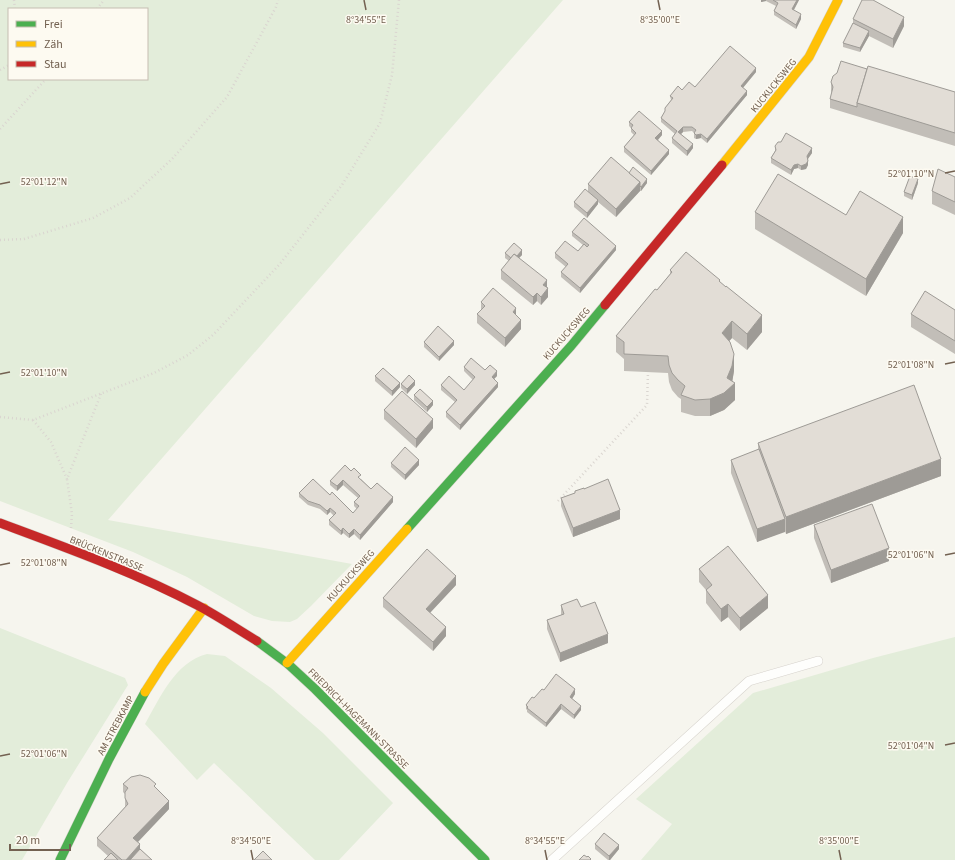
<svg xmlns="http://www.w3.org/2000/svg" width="955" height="860" viewBox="0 0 955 860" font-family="'Source Sans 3',sans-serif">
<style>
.green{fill:#e3edda;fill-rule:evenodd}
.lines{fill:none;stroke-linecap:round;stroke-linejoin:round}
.lane-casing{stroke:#d6d2cc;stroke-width:10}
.fast-casing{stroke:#d4d1c9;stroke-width:10}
.slow-casing{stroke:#d4d1c9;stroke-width:10}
.jam-casing{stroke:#d4d1c9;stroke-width:10}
.path{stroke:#dad5d0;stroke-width:2.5;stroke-dasharray:1 3;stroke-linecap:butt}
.lane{stroke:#fefefc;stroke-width:9}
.fast{stroke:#4caf50;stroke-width:9}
.slow{stroke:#ffc107;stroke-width:9}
.jam{stroke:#c62828;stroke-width:9}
.wall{fill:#c2beb8}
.shaded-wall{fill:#9e9b96}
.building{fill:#e2ddd6;stroke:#9e9b96}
.ticks{fill:none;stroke:#736151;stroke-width:1.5}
.labels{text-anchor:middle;stroke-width:3;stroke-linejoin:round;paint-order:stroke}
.street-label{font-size:10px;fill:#736151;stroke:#fdfaf1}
.ticks-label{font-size:10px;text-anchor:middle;fill:#736151;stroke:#fdfaf1;stroke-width:3;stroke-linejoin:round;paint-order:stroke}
</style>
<rect width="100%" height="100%" fill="#f6f5ee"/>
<g class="green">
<path d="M0 0H563L108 520 352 564 311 606 297 619 290 622 272 621 254 616 187 577 133 552 0 501ZM9 9H147V79H9Z"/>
<polygon points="0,628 125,678 128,685 67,783 22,860 0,860"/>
<polygon points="955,637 955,860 641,860 672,824 636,799 753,693 873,658"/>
<path d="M207 654 225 656 271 688 323 733 393 803 339 860H315L214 763 197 780 145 724C160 698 175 662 207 654Z"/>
</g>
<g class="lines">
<g class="lane-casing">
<polyline id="lane" points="552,860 749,681 818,661"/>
</g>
<g class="fast-casing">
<g id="fast">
<polyline points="407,529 571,346 605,305"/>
<polyline points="257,641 288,664 315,689 485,860"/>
<polyline points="60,860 109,759 145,692"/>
</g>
</g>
<g class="slow-casing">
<g id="slow">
<polyline points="722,165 809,57 838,0"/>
<polyline points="287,663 407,529"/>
<polyline points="145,692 163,664 204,608"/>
</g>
</g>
<g class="jam-casing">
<g id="jam">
<polyline points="605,305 722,165"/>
<path d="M0 523C67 548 134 572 197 605 218 616 237 629 257 641"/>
</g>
</g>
<g class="path">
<polyline points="14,0 15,9"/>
<polyline points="97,9 104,0"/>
<polyline points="0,70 9,65"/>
<polyline points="0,129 46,79"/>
<polyline points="0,240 24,239 93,218 130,198 173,158 227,97 276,7 278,0"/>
<polyline points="0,417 33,420 154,373 188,355 213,335 279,265 342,185 380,123 392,75 399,0"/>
<polyline points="33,420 51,442 67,479"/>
<polyline points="558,501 647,405 648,372"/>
<polyline points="71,528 72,514 67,479 101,394"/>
</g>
<use href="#lane" class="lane"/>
<use href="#fast" class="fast"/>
<use href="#slow" class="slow"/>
<use href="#jam" class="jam"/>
</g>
<g class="wall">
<polygon points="761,0 799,0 794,10 801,19 796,29 774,15 774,11 776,6 766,1 761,2"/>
<polygon points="853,19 904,26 893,48 869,36 860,52 843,47 843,43 853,23"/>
<polygon points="867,69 955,92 955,146 830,108 830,99 832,93 831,91 831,82"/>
<polygon points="756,72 743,88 747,95 707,143 701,138 696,139 694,138 694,133 692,131 683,132 681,134 693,148 687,156 672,143 672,138 675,134 661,122 661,118 665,112 665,108 671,100 670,96 682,90"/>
<polygon points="629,122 662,135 658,140 669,154 651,175 624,152 624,147 634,135 631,132 631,128 629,126"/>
<polygon points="775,146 812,153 808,159 808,165 806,169 801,170 798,168 794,169 791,175 771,163 771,158 775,151"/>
<polygon points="629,173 647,183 641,191 640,191 616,217 598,202 598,204 587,218 574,207 574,202 588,191 588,184"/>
<polygon points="955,177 955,215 932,204 932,191"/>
<polygon points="918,183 912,200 904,196 904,192"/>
<polygon points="755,212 846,215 903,233 866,296 755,229"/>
<polygon points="572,232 616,250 580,293 561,277 561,272 566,267 555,258 555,253 578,251 583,245 572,236"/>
<polygon points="505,253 522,255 519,258 547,287 548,297 541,305 537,301 533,305 501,279 501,270 509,261 505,258"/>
<polygon points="670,270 720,282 762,332 747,350 732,338 729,341 734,371 732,382 735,400 724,410 710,416 695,416 681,412 681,399 678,397 672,390 669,382 668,373 624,371 624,359 616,352 616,336 657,290 670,274"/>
<polygon points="481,302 516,315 521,329 505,347 477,323 477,314 481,310"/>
<polygon points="955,310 955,354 911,327 911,314"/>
<polygon points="424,342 454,345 439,361 424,347"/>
<polygon points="464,367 485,370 497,376 494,379 498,387 460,430 446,417 446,412 455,402 441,390 441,385 464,390 473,380 464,371"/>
<polygon points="375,376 400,387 392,396 375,381"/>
<polygon points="401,384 415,385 407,394 401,388"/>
<polygon points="414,395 433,405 427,412 414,400"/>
<polygon points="384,410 433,428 416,448 384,419"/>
<polygon points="758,443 941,476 786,534 785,531 757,542 731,473 731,460 758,450"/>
<polygon points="391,463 419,465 405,480 391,467"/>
<polygon points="361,479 371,489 393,502 360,540 354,534 349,538 343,533 341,535 329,525 329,520 334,516 330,512 327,515 320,509 308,505 299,497 299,493 330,495 353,513 357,509 354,506 354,502 358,498 343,485 337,491 330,485 330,481"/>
<polygon points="584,489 620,519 573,537 561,506 561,498 575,493 575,491"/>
<polygon points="814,525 889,561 831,583 814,538"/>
<polygon points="699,569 768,608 740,631 728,617 721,622 706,603 706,590 699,582"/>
<polygon points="456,585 430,613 446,636 433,651 383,607 383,598"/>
<polygon points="561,605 581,607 608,643 560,662 547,629 547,620 561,615"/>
<polygon points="544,690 575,694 572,699 581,710 574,719 561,709 546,727 527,712 527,710 526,709 526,705"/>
<polygon points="123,784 156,788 169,809 138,842 140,849 152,860 104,860 108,856 97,846 97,838 125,807 125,794 123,792"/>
<polygon points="595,844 619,849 610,860 608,860 595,849"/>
</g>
<g class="shaded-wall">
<polygon points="761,0 766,0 766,1 761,2"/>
<polygon points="797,0 799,0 792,13 792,9"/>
<polygon points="801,14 801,19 796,29 796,25"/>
<polygon points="904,17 904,26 893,48 893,39"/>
<polygon points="869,31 869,36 860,52 860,48"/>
<polygon points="756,68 756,72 741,90 741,86"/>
<polygon points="747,91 747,95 707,143 707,139"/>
<polygon points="683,127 683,132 678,137 678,132"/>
<polygon points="662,131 662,135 655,143 655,138"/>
<polygon points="701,134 701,138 696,139 696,135"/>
<polygon points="693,144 693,148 687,156 687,151"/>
<polygon points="812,148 812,153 807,160 807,156"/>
<polygon points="669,150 669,154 651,175 651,171"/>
<polygon points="808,161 808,165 806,169 801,170 801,166"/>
<polygon points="798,164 798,168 794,169 791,175 791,170 794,165"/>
<polygon points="647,179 647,183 641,191 641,187"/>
<polygon points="918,179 918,183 912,200 912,195"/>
<polygon points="640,182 640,191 616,217 616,209"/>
<polygon points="598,200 598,204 587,218 587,213"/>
<polygon points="903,217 903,233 866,296 866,279"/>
<polygon points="616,246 616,250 580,293 580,288"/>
<polygon points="522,250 522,255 516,261 516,256"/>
<polygon points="547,280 547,289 543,285"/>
<polygon points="548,288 548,297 541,305 541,297"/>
<polygon points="537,293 537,301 533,305 533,297"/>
<polygon points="516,308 516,317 513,312"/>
<polygon points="762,315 762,332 747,350 747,334"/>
<polygon points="521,320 521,329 505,347 505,338"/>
<polygon points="732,321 732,338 722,349 722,333"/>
<polygon points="454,341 454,345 439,361 439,357"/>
<polygon points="734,354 734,371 732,383 735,383 735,400 724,410 710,416 710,399 727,378"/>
<polygon points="497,371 497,376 492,381 492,377"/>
<polygon points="415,381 415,385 407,394 407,389"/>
<polygon points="400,383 400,387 392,396 392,391"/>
<polygon points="498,383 498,387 460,430 460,425"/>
<polygon points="433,401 433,405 427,412 427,407"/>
<polygon points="433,419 433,428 416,448 416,439"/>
<polygon points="941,459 941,476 786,534 786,517"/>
<polygon points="419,460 419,465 405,480 405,475"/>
<polygon points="343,480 343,485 337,491 337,486"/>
<polygon points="393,497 393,502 360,540 360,535"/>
<polygon points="330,508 330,512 327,515 327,511"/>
<polygon points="620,510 620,519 573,537 573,528"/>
<polygon points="785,519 785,532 757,542 757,529"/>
<polygon points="343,528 343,533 341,535 341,531"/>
<polygon points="354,529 354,534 349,538 349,534"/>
<polygon points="889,548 889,561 831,583 831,570"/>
<polygon points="456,576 456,585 426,617 426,609"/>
<polygon points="768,595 768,608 740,631 740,618"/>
<polygon points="728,604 728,617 721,622 721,609"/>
<polygon points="446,627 446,636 433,651 433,642"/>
<polygon points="608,634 608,643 560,662 560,653"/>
<polygon points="575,689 575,694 570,702 570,697"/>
<polygon points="561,704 561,709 546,727 546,723"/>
<polygon points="581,706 581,710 574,719 574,715"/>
<polygon points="169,801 169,809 133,847 133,838"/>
<polygon points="140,844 140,853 134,860 126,860"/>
<polygon points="619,845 619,849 610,860 609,860 609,856"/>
</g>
<g class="building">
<polygon points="773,0 797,0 792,9 801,14 796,25 774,11 778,3"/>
<polygon points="862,0 873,0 904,17 893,39 853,19"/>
<polygon points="853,23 869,31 860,48 843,43"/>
<polygon points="730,46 756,68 741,86 747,91 707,139 701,134 696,135 694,133 696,130 692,127 683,127 678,132 693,144 687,151 672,138 677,131 661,118 665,111 665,108 673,98 670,96 678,86 682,90 689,82 695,87"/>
<polygon points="841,61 867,69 857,103 857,107 830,99 833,87 831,82 833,76 837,73"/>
<polygon points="868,66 955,92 955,133 857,103"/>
<polygon points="639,111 662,131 655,138 669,150 651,171 624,147 636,133 631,128 633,125 629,122"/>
<polygon points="786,133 812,148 807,156 808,161 806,164 801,166 798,164 794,165 791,170 771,158 776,150 775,146 778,142 781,142"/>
<polygon points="611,157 640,182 616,209 588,184"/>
<polygon points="633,167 647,179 641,187 640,186 640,182 629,173"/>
<polygon points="938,169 955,177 955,202 932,191"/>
<polygon points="778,174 846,215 860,191 903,217 866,279 755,212"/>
<polygon points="910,176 918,179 912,195 904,192"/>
<polygon points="585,189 598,200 587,213 574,202"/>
<polygon points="584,218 616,246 580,288 561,272 568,264 555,253 565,241 578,251 584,244 587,247 589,245 572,232"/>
<polygon points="514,243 522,250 517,256 514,254 511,258 505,253"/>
<polygon points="686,252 720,280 719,281 726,287 726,286 762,315 747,334 732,321 722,333 730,342 734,354 732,366 727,378 735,383 724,393 710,399 695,400 681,395 685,386 678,380 672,373 669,365 668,356 624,354 624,342 616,336 655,289 657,290 672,272 670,270"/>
<polygon points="514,254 547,280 543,285 548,288 541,297 537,293 533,297 501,270"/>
<polygon points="493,288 516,308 513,312 521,320 505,338 477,314 485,306 481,302"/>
<polygon points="925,291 955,310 955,341 911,314"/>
<polygon points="438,326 454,341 439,357 424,342"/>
<polygon points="471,358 485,370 490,365 497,371 492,377 498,383 460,425 446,412 457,400 441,385 449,376 464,390 475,377 464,367"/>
<polygon points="383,368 400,383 392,391 375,376"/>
<polygon points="409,375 415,381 407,389 401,384"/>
<polygon points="914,385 941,459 786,517 758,443"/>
<polygon points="420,389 433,401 427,407 414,395"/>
<polygon points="402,391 433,419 416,439 384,410"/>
<polygon points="405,447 419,460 405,475 391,463"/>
<polygon points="759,449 785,519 757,529 731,460"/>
<polygon points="345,465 351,471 354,468 361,475 358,477 371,489 377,483 393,497 360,535 354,529 349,534 343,528 341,531 329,520 336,513 330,508 327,511 320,505 308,501 299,493 313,479 330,495 332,492 353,513 359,506 354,502 360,496 343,480 337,486 330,481"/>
<polygon points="608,479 620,510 573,528 561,498 575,493 575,491 584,488 584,489"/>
<polygon points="872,504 889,548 831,570 814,525"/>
<polygon points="728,546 768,595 740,618 728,604 721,609 706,590 712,585 699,569"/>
<polygon points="427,549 456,576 426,609 446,627 433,642 383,598"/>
<polygon points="577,599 581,607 595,602 608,634 560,653 547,620 564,614 561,605"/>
<polygon points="556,674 575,689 570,697 581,706 574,715 561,704 546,723 527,708 528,707 526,705 532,697 534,698 542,689 544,690"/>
<polygon points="140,775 149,778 156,784 154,786 169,801 133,838 140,844 126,860 122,860 97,838 128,804 125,798 125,792 128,788 123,784 131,777"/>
<polygon points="604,833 619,845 609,856 595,844"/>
<polygon points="140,849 152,860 130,860"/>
<polygon points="263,851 272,860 254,860"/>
<polygon points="111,853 118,860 104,860"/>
<polygon points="584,855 587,857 588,856 591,859 590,860 579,860"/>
</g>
<path class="ticks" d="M364 0 366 10M658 0 660 10M945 173 955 171M0 184 10 182M945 364 955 362M0 374 10 372M945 555 955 553M0 565 10 563M945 745 955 743M0 756 10 754M251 850 253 860M545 850 547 860M839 850 841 860"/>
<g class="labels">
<g class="street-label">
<text transform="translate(773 85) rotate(-51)" y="4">KUCKUCKSWEG</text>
<text transform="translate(566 333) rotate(-49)" y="4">KUCKUCKSWEG</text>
<text transform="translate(107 553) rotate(22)" y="4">BRÜCKENSTRASSE</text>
<text transform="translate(350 575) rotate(-48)" y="4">KUCKUCKSWEG</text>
<text transform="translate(359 718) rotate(45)" y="4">FRIEDRICH-HAGEMANN-STRASSE</text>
<text transform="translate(115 725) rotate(-62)" y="4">AM STREBKAMP</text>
</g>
</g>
<g class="ticks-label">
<text x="366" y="23">8°34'55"E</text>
<text x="660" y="23">8°35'00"E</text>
<text x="911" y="177">52°01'10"N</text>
<text x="44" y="185">52°01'12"N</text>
<text x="911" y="368">52°01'08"N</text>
<text x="44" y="376">52°01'10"N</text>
<text x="911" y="558">52°01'06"N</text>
<text x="44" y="566">52°01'08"N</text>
<text x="911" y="749">52°01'04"N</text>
<text x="44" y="757">52°01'06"N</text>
<text x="251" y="844">8°34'50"E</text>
<text x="545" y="844">8°34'55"E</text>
<text x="839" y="844">8°35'00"E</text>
</g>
<rect x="8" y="8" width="140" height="72" fill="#fdfaf1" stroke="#c6bdb1"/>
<rect x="16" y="21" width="20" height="6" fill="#4caf50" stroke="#c6bdb1"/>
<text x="44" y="28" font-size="12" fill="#736151">Frei</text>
<rect x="16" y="41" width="20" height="6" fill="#ffc107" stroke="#c6bdb1"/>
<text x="44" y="48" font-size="12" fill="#736151">Zäh</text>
<rect x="16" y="61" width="20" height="6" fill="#c62828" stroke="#c6bdb1"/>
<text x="44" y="68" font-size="12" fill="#736151">Stau</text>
<path d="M10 844v6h60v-6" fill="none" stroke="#736151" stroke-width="2"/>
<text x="16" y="844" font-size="12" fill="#736151" stroke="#fdfaf1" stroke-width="3" paint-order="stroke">20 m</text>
</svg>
